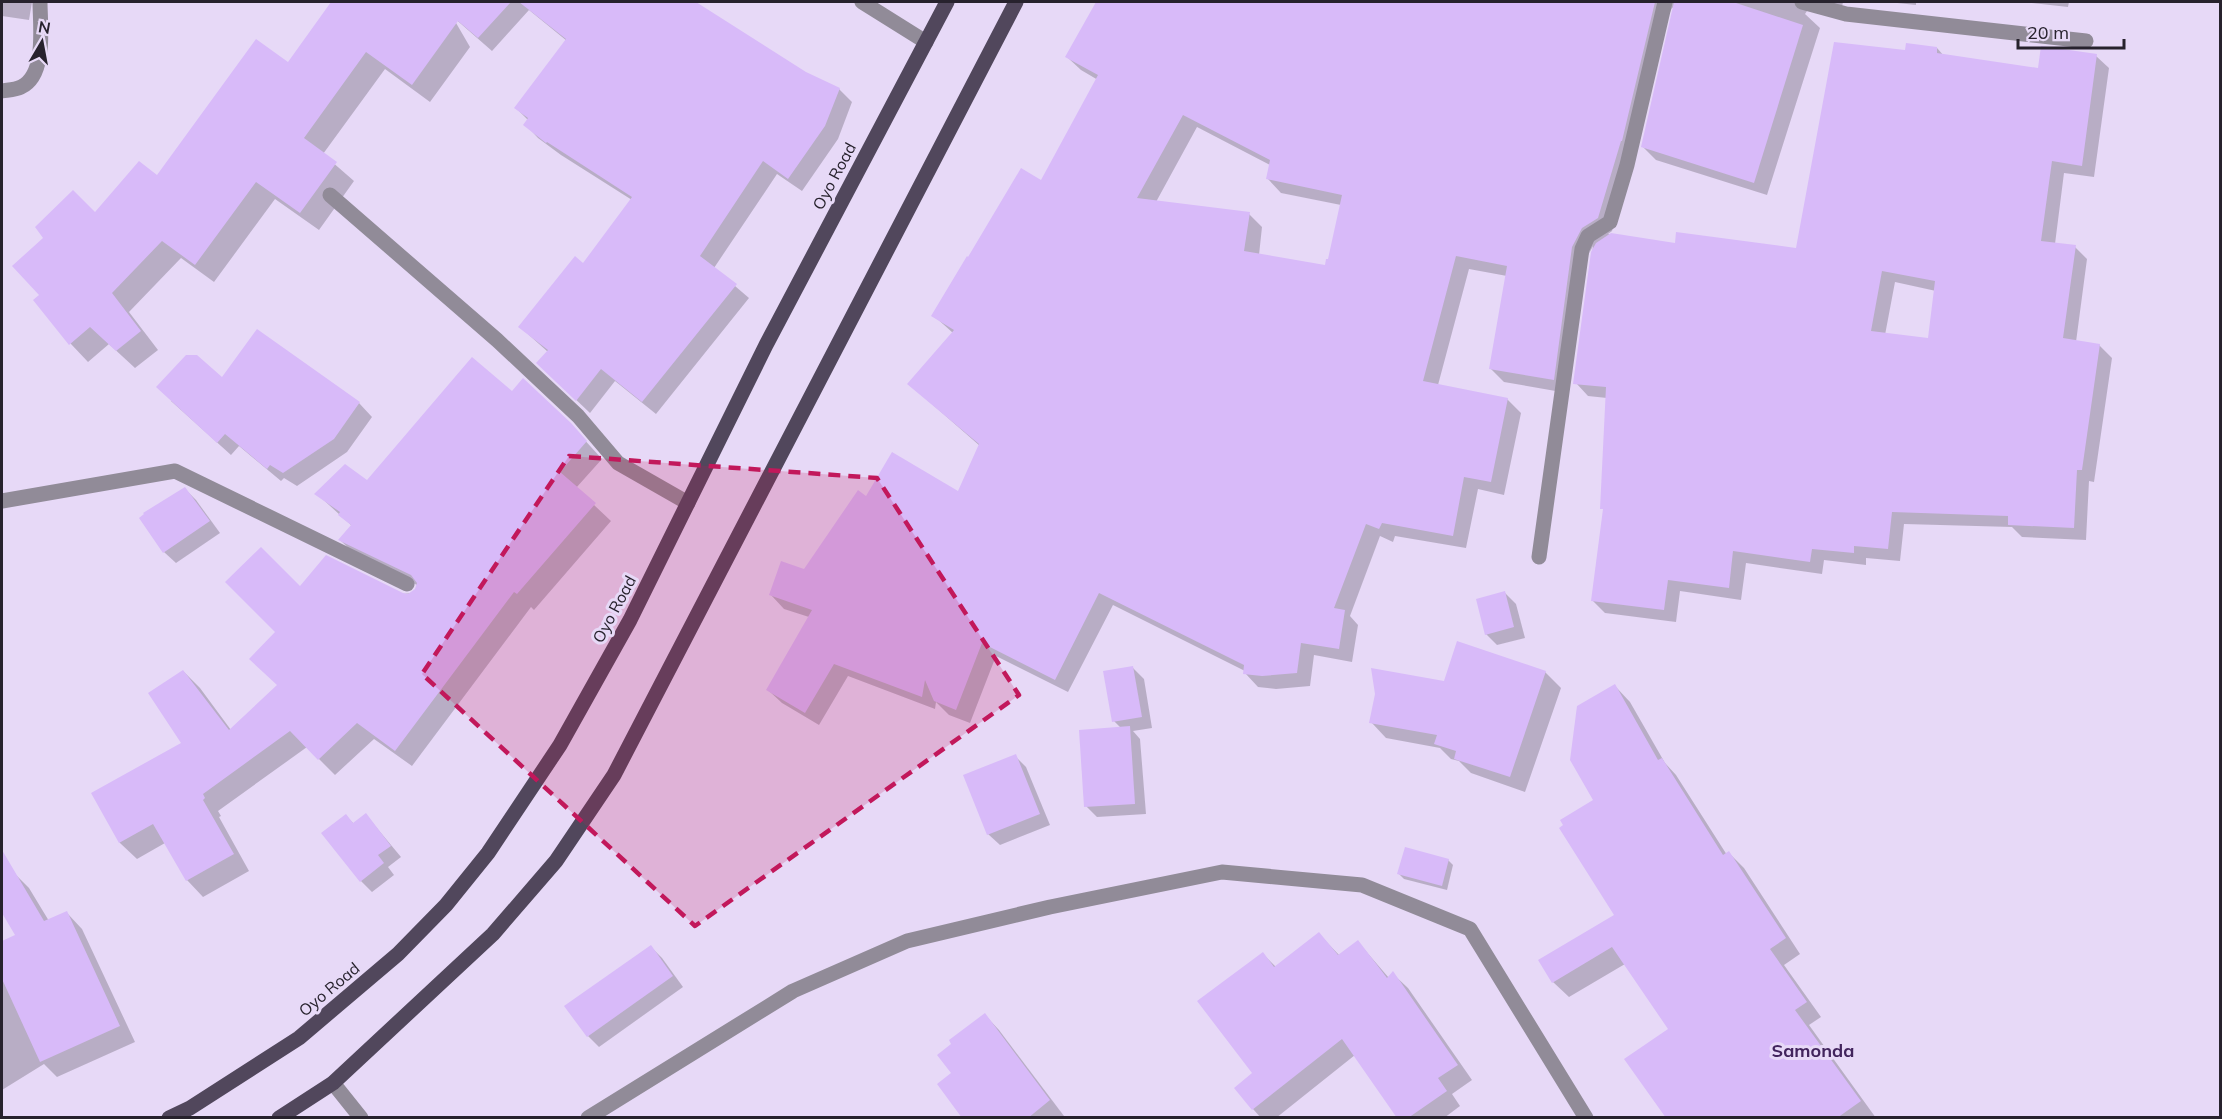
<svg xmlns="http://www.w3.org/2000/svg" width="2222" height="1119" viewBox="0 0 2222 1119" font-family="Mulish,sans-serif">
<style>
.shadow{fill:#0003;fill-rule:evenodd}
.building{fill:#d8baf9;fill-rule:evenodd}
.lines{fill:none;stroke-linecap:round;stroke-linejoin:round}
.service{stroke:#918b98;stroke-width:15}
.minor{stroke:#918b98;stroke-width:15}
.primary{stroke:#51475c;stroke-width:15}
.marked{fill:#c2185b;fill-opacity:0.2;stroke:#c2185b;stroke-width:4.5;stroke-dasharray:12 8;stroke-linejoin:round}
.labels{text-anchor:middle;stroke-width:6;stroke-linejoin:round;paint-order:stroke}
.street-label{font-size:16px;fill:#27222d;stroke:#e7d9f7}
.neighbourhood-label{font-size:18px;font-weight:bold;fill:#42245d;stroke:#e7d9f7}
</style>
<rect width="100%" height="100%" fill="#e7d9f7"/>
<g class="shadow">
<polygon points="2,2 32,2 29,20 2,16"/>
<polygon points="333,2 443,2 444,3 446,2 694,2 806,74 839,89 852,102 838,139 802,191 777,174 714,268 749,298 656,414 615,381 590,413 552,377 548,352 520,327 583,265 632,200 561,155 538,138 525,124 528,120 516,108 567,41 529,10 492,51 452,16 470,47 430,102 385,69 323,154 354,181 319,230 275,199 214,282 181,258 129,312 158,350 135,368 109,344 88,362 71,344 35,300 42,295 96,215 157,178 288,64"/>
<path d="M1098 2H1843L1841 12 1809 8 1805 14 1820 28 1767 195 1656 160 1643 147 1675 7 1672 8 1669 14 1634 153 1612 231 1608 234 1676 244 1797 250 1906 52 1937 48 1944 56 2040 69 2096 56 2109 68 2094 177 2064 173 2055 244 2075 247 2087 259 2076 342 2099 345 2112 358 2094 482 2089 481 2086 540 2022 537 2012 527 1904 524 1900 561 1866 558V565L1824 560 1822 574 1746 563 1741 600 1680 591 1676 622 1605 613 1593 601 1605 511 1602 508 1607 398 1588 396 1576 383 1593 246 1585 261 1567 393 1504 382 1490 368 1507 276 1469 269 1438 385 1507 399 1521 413 1504 495 1478 489 1466 548 1395 536 1393 542 1380 536 1350 616 1358 625 1352 662 1314 655 1310 686 1276 689 1258 687 1245 673V671L1113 605 1068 692 996 656 970 723 949 715 936 702 935 709 848 676 819 725 782 703 768 690 809 617 784 609 771 595 805 571 866 498 959 493 980 446 909 384 953 333 933 315 1042 182 1098 80 1081 70 1067 57ZM1197 127 1270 165 1268 179 1281 193 1341 205 1329 261 1326 266 1259 255 1262 227 1249 214 1156 202ZM1895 282 1936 291 1929 340 1885 335Z"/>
<polygon points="1888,2 1916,2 1916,5"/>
<polygon points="2023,2 2069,2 2068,7"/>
<polygon points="222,380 359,403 372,417 347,452 297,486 284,478 281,481 239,446 231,455 171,401"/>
<polygon points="512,394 570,424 602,459 576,488 611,521 534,610 531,607 412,766 374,739 335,775 307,747 218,811 221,816 219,817 249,871 203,897 187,880 165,843 137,859 120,843 93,794 183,743 183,671 200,688 231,730 279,686 277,632 300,588 402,594 414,593 417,585 357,556 340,540 352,526 317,494 367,482"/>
<polygon points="185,489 196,500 220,533 176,563 164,552"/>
<polygon points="1505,593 1516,604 1525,638 1497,645 1486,634"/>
<polygon points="1133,668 1144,679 1152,728 1133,731 1140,739 1146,814 1097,817 1086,806 1121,728 1114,721"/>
<polygon points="1545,672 1561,688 1525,792 1471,773 1459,761 1451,759 1440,748 1386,738 1371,722 1377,694 1445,683"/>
<polygon points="1615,686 1630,702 1665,763 1676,775 1727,855 1729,853 1744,868 1800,954 1784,965 1821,1017 1809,1025 1876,1118 1667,1118 1671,1029 1625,964 1569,997 1553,982 1616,915 1595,801"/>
<polygon points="1015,756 1026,767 1050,825 1000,845 988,834"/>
<polygon points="366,815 401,857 388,867 394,875 372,892 361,881 346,816 354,824"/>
<polygon points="1448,860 1453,865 1447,890 1404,879 1399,874"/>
<polygon points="13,872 29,888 49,921 67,913 82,929 135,1042 57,1077 44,1064 2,1090 2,942 17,935 2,910 2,879"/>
<polygon points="1319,934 1340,956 1358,942 1389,978 1393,974 1408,988 1472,1080 1452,1094 1460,1106 1444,1118 1399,1118 1355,1055 1276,1118 1261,1118 1253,1109 1236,1088 1254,1073 1263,954 1276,967"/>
<polygon points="651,947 662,958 683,987 599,1047 588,1036"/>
<polygon points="985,1015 999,1030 1064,1116 964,1118 953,1074"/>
</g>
<g class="building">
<polygon points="331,2 511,2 478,38 458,21 412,85 366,52 304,138 337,162 300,213 256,182 195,265 162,241 112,293 141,331 116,351 90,327 69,345 33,300 39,295 12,266 43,238 35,227 73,190 95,212 139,161 157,175 256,39 288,62"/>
<polygon points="519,2 696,2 806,72 840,88 825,126 788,179 763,161 700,256 737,284 642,402 601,369 576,401 536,363 548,350 518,327 575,256 583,263 632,197 547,142 546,143 523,125 528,118 514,108 566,39"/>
<path d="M1096 2H1655L1622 141H1621L1598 218 1582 228 1572 247 1554 380 1489 369 1507 266 1456 256 1423 381 1508 398 1491 482 1464 477 1453 536 1382 523 1379 529 1366 524 1334 608 1345 610 1339 649 1301 643 1297 673 1262 676 1243 674 1244 665 1099 593 1055 680 982 643 956 710 934 701 925 680 922 697 834 664 805 713 766 690 812 610 769 595 781 561 804 569 858 490 866 496 892 452 958 491 979 444 907 384 954 330 931 316 967 256 968 257 1021 168 1041 180 1098 75 1065 57ZM1183 115 1270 160 1266 179 1342 195 1328 259H1326L1325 265 1244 251 1250 212 1137 198Z"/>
<polygon points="1674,2 1733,2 1803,25 1754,183 1641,147"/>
<path d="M1834 42 1905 50 1906 43 1937 47V53L2038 68 2041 46 2097 54 2082 166 2052 161 2041 241 2076 245 2063 338 2100 344 2082 470H2077L2074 528 2008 525V516L1892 512 1888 549 1854 546V553L1812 549 1810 562 1733 551 1729 588 1668 580 1664 610 1591 601 1603 509H1600L1606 387 1573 384 1591 252 1596 243 1611 233 1675 243 1676 232 1796 248ZM1882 271 1935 281 1928 338 1871 331Z"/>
<polygon points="257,329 360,402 334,439 283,473 270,465 267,469 225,434 217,443 156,387 186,355 197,355 222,377"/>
<polygon points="472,357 512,391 523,378 571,423 587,441 560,472 596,503 517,594 514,592 395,751 357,723 318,760 290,731 203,794 205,798 203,800 234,854 186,881 153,824 119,843 91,793 181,743 148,693 183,670 229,730 277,685 249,659 275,632 225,582 261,547 300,586 326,555 403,593 408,594 415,589 417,583 411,575 338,540 351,525 338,515 340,512 314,494 345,464 367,480"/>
<polygon points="185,487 210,521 163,553 139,518 144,514 143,513"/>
<polygon points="1505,591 1514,627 1485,635 1476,599"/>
<polygon points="1457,641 1546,671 1510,777 1454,759 1456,751 1434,744 1437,735 1369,723 1375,694 1371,668 1444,681"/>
<polygon points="1133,666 1142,717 1112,722 1103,671"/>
<polygon points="1615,684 1658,760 1662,758 1723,855 1729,851 1786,938 1770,949 1807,1002 1795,1010 1861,1101 1837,1118 1666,1118 1624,1059 1668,1029 1612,947 1552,983 1538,960 1614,915 1559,828 1563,825 1560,820 1593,800 1570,760 1577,706"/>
<polygon points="1130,726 1135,804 1084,807 1079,730"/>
<polygon points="1016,754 1040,814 987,835 963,775"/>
<polygon points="366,813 391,846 378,855 384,863 360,882 321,833 346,814 353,823"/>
<polygon points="1405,847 1449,859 1442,886 1397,874"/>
<polygon points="2,850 44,921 67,911 120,1026 40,1062 2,979 2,941 15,935 2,913"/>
<polygon points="1319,932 1338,955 1358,940 1387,978 1393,971 1458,1065 1438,1078 1447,1091 1408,1118 1397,1118 1342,1039 1252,1110 1234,1088 1252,1073 1197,1001 1263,952 1274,967"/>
<polygon points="651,945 673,976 587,1037 564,1006"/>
<polygon points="985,1013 1050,1100 1028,1118 962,1118 937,1084 951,1073 937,1055 951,1044 949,1040"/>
</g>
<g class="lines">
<g class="service">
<path d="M2 91C7 90 15 90 21 87 47 75 40 25 40 2"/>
<polyline points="330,195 497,340 578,416 618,463 688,503"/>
<polyline points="2,501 175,471 407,584"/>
</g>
<g class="minor">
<polyline points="862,2 926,42"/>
<polyline points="1802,2 1846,14 2086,41"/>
<polyline points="1539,557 1582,249 1588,236 1610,222 1627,165 1665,2"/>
<polyline points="333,1083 361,1118"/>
<polyline points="588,1118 793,991 907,941 1050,907 1222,872 1362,885 1470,929 1586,1118"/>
</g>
<g class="primary">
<polyline points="169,1118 190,1108 299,1038 398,954 446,905 488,853 560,745 630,620 766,345 947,2"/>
<polyline points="279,1118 333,1083 493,934 556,861 614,775 1016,2"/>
</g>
</g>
<path class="marked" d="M569 456 877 478 1019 695 695 926 422 674Z"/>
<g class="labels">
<g class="street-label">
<text transform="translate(834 176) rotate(-62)" y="6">Oyo Road</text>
<text transform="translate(614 609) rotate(-62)" y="6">Oyo Road</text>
<text transform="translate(329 989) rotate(-40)" y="6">Oyo Road</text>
</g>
<g class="neighbourhood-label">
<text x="1813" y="1057">Samonda</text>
</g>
</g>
<rect width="2222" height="1119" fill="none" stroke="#27222d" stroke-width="6"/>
<g transform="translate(42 42) rotate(10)" stroke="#e7d9f7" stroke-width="4.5" paint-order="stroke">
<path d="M0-4.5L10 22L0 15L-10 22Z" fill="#27222d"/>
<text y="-9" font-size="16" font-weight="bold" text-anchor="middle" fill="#27222d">N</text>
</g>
<path d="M2018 39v9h106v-9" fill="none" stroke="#27222d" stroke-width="3"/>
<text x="2027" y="39" font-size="18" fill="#27222d" stroke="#e7d9f7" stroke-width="4.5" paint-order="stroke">20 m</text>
</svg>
